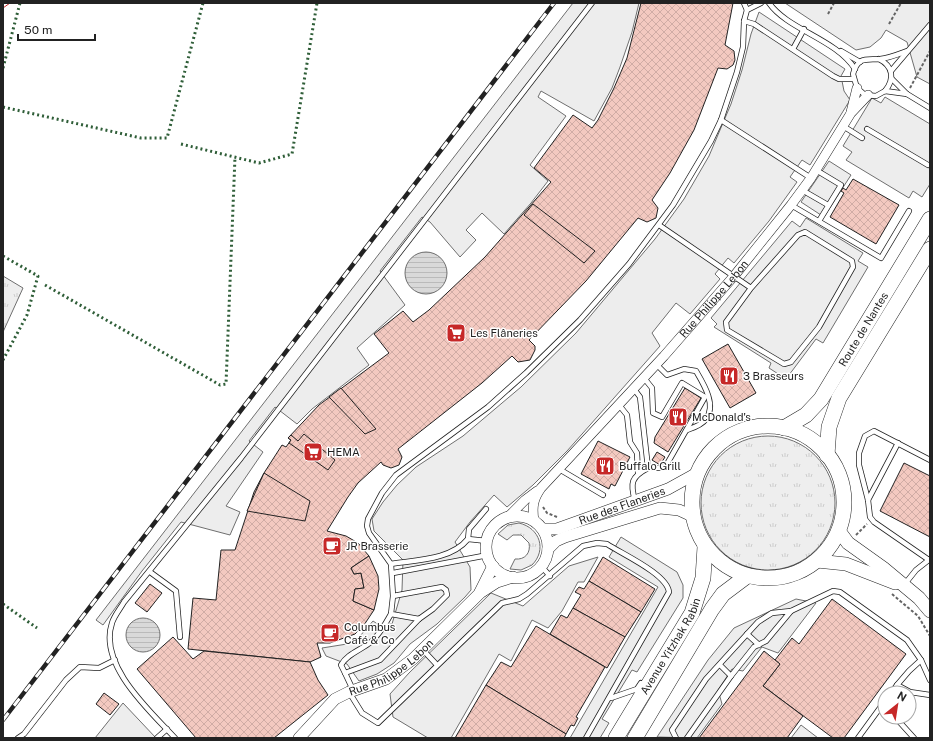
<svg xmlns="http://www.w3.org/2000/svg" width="933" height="741" viewBox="0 0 933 741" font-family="'Public Sans',sans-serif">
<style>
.grass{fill:url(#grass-tufts);stroke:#6f6f6f}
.parking{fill:#ededed;stroke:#6f6f6f}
.water{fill:url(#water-rules);stroke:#6f6f6f}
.building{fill:url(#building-cross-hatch);stroke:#222}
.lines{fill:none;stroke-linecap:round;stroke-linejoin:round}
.service-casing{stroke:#222;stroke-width:6}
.minor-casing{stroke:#222;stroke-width:10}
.tertiary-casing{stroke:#222;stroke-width:12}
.secondary-casing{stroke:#222;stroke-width:14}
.primary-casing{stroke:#222;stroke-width:16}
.trunk-casing{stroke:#222;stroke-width:16}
.path{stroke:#646464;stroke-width:2;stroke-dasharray:3 2;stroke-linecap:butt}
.service{stroke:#fff;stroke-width:4.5}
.minor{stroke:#fff;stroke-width:9}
.tertiary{stroke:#fff;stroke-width:11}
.secondary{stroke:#fff;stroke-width:13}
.primary{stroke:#fff;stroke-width:15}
.trunk{stroke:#fff;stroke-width:15}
.rail-casing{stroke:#222;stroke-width:4.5}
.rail{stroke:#fff;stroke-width:3;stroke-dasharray:9;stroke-linecap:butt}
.hedge{stroke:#2f5e38;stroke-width:3;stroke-dasharray:2 3;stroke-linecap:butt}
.power{stroke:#c62828;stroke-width:1;stroke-dasharray:14 3 2 3;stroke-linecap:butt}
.labels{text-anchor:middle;stroke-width:3;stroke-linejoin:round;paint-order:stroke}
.street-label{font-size:11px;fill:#222;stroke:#fff}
.poi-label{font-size:11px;fill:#222;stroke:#fff;text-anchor:start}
</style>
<defs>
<pattern id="grass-tufts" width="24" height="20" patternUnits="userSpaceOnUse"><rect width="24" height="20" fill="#eee"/><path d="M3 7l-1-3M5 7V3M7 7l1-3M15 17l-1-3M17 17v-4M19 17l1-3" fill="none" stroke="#ccc"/></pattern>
<pattern id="water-rules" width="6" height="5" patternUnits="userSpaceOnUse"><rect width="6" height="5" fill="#d9d9d9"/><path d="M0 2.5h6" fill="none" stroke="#bababa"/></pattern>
<pattern id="building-cross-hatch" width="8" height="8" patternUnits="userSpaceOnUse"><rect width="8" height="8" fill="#f3c9c0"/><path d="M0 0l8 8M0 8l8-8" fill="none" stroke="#d0aca5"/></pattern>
</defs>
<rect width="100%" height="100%" fill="#fff"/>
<g class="grass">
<polygon points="3,276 23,288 3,332"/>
<circle cx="768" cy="503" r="67"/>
<path d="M519 523C540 528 547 550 532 565L521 570 510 569 515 559C525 560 531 553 529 543L521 535H513L507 540 498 534 508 525Z"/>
</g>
<g class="parking">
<polygon points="573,3 639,3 632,32 620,67 612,88 594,121 541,91 538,97 566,116 530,165 548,181 531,203 504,234 482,213 466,230 476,240 460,257 430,222 422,217 380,271 405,305 357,348 369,365 312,409 297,424 275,407 249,441 263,452 226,506 240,512 230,535 181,522 142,571 103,625 96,620"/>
<polygon points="785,3 930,3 930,84 917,77 907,42 886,30 881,38 870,47 856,50"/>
<polygon points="759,12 845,69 841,76 844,91 850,100 810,165 802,160 790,177 797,182 769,221 734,263 728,258 715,274 720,279 690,314 676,303 652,333 660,346 567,451 533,485 507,507 494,495 470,522 455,542 470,567 471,590 465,597 437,624 410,644 394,663 377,674 359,681 347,664 326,656 322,648 347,644 360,636 373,621 379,625 392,624 402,590 403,560 374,531 372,519 383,502 397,485 416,467 463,436 521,387 576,333 655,239 684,199 709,156 731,104 742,70 751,34"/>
<polygon points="885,97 930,124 930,184 922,197 913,191 909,198 846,160 852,152 843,146 872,98 881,103"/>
<polygon points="829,161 851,175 824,217 801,202"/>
<polygon points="806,218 863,253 858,261 868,267 823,343 816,339 786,379 769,368 771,363 714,327 717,324 711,318 792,221 800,227"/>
<polygon points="621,537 677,572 683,585 683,598 637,672 632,670 602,719 609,723 600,738 570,738 658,587 609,557"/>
<polygon points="598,557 584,582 578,582 562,611 548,628 532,620 511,661 499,654 451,738 428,738 393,717 390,694 409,673 491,593 523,606 569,566"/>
<polygon points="796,599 816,603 778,653 762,647 743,671 732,669 718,690 722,704 697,738 657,737 708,660 734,628"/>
<polygon points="123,703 156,738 95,738"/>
<polygon points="801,725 818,738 791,738"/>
</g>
<g class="water">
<circle cx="426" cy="273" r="21"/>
<circle cx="143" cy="635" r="17"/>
</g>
<g class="building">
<polygon points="641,3 733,3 725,45 734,51 735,60 733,65 727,69 718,68 694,130 670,173 652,200 658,208 656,218 647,222 638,218 586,281 529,340 535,346 535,350 530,360 518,362 512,356 482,383 398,449 402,457 399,465 391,468 383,465 381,462 358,483 348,497 327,531 346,536 358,543 369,556 351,568 354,574 361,573 364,588 355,589 353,601 374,610 364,625 355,634 330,643 317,643 321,657 310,662 188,649 193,598 216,600 221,550 235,550 254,492 264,473 282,445 286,447 291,440 288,438 319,405 389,353 374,334 403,311 413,322 429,310 485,257 551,182 534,168 573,115 592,128 598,120 614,88 627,58"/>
<polygon points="853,179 899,205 876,244 830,217 844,193 841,191 843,188 846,190"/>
<polygon points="533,204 595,251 584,263 524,215"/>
<polygon points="728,344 756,393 730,408 702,359"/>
<polygon points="341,388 376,429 365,434 329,397"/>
<polygon points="685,388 701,398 668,452 654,443 655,437"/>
<polygon points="304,434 335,460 328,470 289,443 291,440 288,438 291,435 298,441"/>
<polygon points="598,441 630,457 615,486 611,484 609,489 581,474"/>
<polygon points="657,452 665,457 660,465 652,460"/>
<polygon points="904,463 930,476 930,537 880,511"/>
<polygon points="264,473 310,501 305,521 247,511"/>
<polygon points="369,556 378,576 379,589 374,610 353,601 355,589 364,588 361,573 354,574 351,568"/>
<polygon points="603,557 655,589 641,612 589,581"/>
<polygon points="589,581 641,612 625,637 573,608 581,595 575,592 579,587 584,589"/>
<polygon points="150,584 162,593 147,612 135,603"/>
<polygon points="832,599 906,654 844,738 833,738 763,686 780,664 775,660 792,638 799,644"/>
<polygon points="573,608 625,637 607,668 550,634 561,615 567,618"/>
<polygon points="536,626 605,667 576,717 578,718 574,726 571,725 566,734 486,685 501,662 511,667"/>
<polygon points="173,637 193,659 204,651 310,662 318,680 328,695 274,738 196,738 137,669"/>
<polygon points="764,651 780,664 763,686 803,716 787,738 699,738"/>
<polygon points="486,685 566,734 564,738 455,738"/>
<polygon points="104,693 119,704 110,715 96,704"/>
</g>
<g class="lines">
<g class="service-casing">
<g id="service">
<polyline points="744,3 747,10"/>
<path d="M769 3C788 30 836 39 855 69"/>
<polyline points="744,21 747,10 761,3"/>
<polyline points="793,49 804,29"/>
<polyline points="841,51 860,62"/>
<path d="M907 51C899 54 889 58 880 59 866 60 858 56 853 74L857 88 865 95 876 96 885 91 907 94 930 108"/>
<path d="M879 59C893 66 895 79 885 91"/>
<polyline points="891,71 930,25"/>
<polyline points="892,79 907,94"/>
<polyline points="721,120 811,178"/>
<polyline points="843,126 862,138"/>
<polyline points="867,129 928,165"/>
<polyline points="816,170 841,185 819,221"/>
<polyline points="802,190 828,205"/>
<polyline points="791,205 881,258 909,211"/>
<polyline points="659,225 751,288 726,322 727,330 784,364 791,362 819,327 853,267 852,261 805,232 798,235 751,288"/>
<path d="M656 364 667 375 684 369 696 371C703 383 717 405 706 419 702 425 693 428 687 430"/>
<polyline points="634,389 640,397 648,468 663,468 667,464 705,397 682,383 662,417 653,413 652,388 644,378"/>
<polyline points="619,405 627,415 630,442 637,453 638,473"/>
<polyline points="559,469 603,495"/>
<polyline points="868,500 898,443"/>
<path d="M635 501C630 483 631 477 648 468"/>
<polyline points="468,539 469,529 486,509"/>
<polyline points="929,560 874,522 870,517 868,500 859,465 859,453 865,436 874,431 930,460"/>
<path d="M391 564C416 560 451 560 468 539L487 541"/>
<polyline points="541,566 550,576"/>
<polyline points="150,572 176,591 180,637"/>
<polyline points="393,573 488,555"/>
<polyline points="904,585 916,570 930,559"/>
<polyline points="393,596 442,587 446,590 447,595 433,609 419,619 391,614 393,596 391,564 369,533 367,526 368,519 382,493 396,475 488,407 526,373 580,320 629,264 673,205 711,141 721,120 737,72 743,47 744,21 754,24 833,76 839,79 853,79"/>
<polyline points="791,611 833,591 840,592 907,640 921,660 930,680"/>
<path d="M391 614C386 623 379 635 371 642 361 650 347 654 341 665L345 673 380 660 419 619"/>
<polyline points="747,634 759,645"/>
<polyline points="423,650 437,665"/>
<polyline points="921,660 909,671 897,685 910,692 930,695"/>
<polyline points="345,673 353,690"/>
<path d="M349 692 362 713 378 723 502 603 519 599 527 594 583 546 597 543 607 544C622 554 667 574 669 592L586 738"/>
<polyline points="891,693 897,685"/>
<polyline points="611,698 637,689 641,683"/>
<polyline points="895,717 914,738"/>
<polyline points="18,738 24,734 66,680 80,667 99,668 115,660"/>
<polyline points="157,738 167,729"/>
<path d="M175 738C150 711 98 665 112 623 114 616 120 609 124 602L241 458 592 3"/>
<polyline points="676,738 672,730 706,679 758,622 772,613 791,611 766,641 754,647 731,676 720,665"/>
<polyline points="687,738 731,676"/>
<polyline points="858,738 885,701"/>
</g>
</g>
<g class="minor-casing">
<g id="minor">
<polyline points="851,112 857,88"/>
<polyline points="508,517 525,500 537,491"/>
<path id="s1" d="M534 521C532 507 533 499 541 488L664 356 734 276 791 205 811 178 851 113 868 95"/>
</g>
</g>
<g class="tertiary-casing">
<g id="tertiary">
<circle cx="517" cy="547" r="31"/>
<path id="s2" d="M543 529H557L668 489 697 473"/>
<polyline points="548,549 556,541 565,537 660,508 679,510 692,516"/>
<polyline points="480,592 493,566"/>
<path id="s3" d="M299 738 335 699 349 692 386 679 413 659 480 593 497 582 513 577"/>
</g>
</g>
<g class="secondary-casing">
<g id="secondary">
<polyline points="839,531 848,543 883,568 919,598 930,611"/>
<polyline points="817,561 846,564 895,583"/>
</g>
</g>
<g class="primary-casing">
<g id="primary">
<circle cx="768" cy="502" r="76"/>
<path id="s4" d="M616 738 692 613 703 578 705 547"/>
<polyline points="635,738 712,609 723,594 747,576"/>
</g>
</g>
<g class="trunk-casing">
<g id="trunk">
<path id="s5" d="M784 428 806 415 821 399 930 219"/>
<polyline points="827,455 829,427 839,398 930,249"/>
</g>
</g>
<g class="path">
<polyline points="828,14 834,3"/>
<polyline points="889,24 901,3"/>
<polyline points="910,88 930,51"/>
<polyline points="543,507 547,513 557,517"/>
<polyline points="856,535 867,524"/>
<polyline points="892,594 918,616 930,636"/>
</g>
<use href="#service" class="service"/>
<use href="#minor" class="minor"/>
<use href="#tertiary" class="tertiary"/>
<use href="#secondary" class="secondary"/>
<use href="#primary" class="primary"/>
<use href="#trunk" class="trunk"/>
<g class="rail-casing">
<polyline id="rail" points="3,720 554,3"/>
</g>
<use href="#rail" class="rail"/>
<g class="hedge">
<polyline points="3,68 20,3"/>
<polyline points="3,107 141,138 167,138 203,3"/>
<polyline points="181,144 259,163 292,154 317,3"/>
<polyline points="3,256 38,276 27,315 3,360"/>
<polyline points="45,285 220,385 226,384 235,157"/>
<polyline points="3,604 37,628"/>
</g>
<polyline class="power" points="3,8 10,3"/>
</g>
<defs>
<g id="supermarket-square" transform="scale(1)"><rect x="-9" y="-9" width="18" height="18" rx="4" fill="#c62828" stroke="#fff"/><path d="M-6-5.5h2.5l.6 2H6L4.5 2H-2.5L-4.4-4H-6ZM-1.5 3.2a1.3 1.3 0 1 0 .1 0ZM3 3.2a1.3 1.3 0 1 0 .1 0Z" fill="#fff"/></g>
<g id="restaurant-square" transform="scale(1)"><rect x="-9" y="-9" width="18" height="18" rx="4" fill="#c62828" stroke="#fff"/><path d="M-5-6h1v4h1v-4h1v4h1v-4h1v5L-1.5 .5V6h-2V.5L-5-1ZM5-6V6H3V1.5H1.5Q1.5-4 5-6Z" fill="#fff"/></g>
<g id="cafe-square" transform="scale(1)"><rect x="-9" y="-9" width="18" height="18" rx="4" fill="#c62828" stroke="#fff"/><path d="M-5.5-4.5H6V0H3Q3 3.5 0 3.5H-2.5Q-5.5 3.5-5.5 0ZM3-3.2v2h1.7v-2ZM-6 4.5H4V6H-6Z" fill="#fff"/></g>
</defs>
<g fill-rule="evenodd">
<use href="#supermarket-square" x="456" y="333"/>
<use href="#restaurant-square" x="729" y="376"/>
<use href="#restaurant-square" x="678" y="417"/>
<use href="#supermarket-square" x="313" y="452"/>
<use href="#restaurant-square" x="605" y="466"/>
<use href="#cafe-square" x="332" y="546"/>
<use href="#cafe-square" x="330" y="633"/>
</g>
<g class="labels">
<g class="street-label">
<text dy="4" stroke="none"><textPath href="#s1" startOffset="291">Rue Philippe Lebon</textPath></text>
<text dy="4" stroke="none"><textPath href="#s5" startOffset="129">Route de Nantes</textPath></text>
<text dy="4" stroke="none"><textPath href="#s2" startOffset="83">Rue des Flaneries</textPath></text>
<text dy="4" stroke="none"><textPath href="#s4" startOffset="107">Avenue Yitzhak Rabin</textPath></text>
<text dy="4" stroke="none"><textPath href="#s3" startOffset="118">Rue Philippe Lebon</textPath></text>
</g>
<g class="poi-label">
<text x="470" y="337">Les Flâneries</text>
<text x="743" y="380">3 Brasseurs</text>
<text x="692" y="421">McDonald's</text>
<text x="327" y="456">HEMA</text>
<text x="619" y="470">Buffalo Grill</text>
<text x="346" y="550">JR Brasserie</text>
<text x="344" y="631">Columbus<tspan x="344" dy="13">Café &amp; Co</tspan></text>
</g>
</g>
<rect width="933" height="741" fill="none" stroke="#222222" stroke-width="8"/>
<g transform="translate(897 705) rotate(30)"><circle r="19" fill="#ffffff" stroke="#a7a7a7"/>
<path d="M0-3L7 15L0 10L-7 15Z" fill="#c62828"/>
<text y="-6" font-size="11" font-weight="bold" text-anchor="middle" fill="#222222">N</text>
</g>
<path d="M18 34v6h77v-6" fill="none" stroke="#222222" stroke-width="2"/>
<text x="24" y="34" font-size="12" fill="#222222" stroke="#ffffff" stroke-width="3" paint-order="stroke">50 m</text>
</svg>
